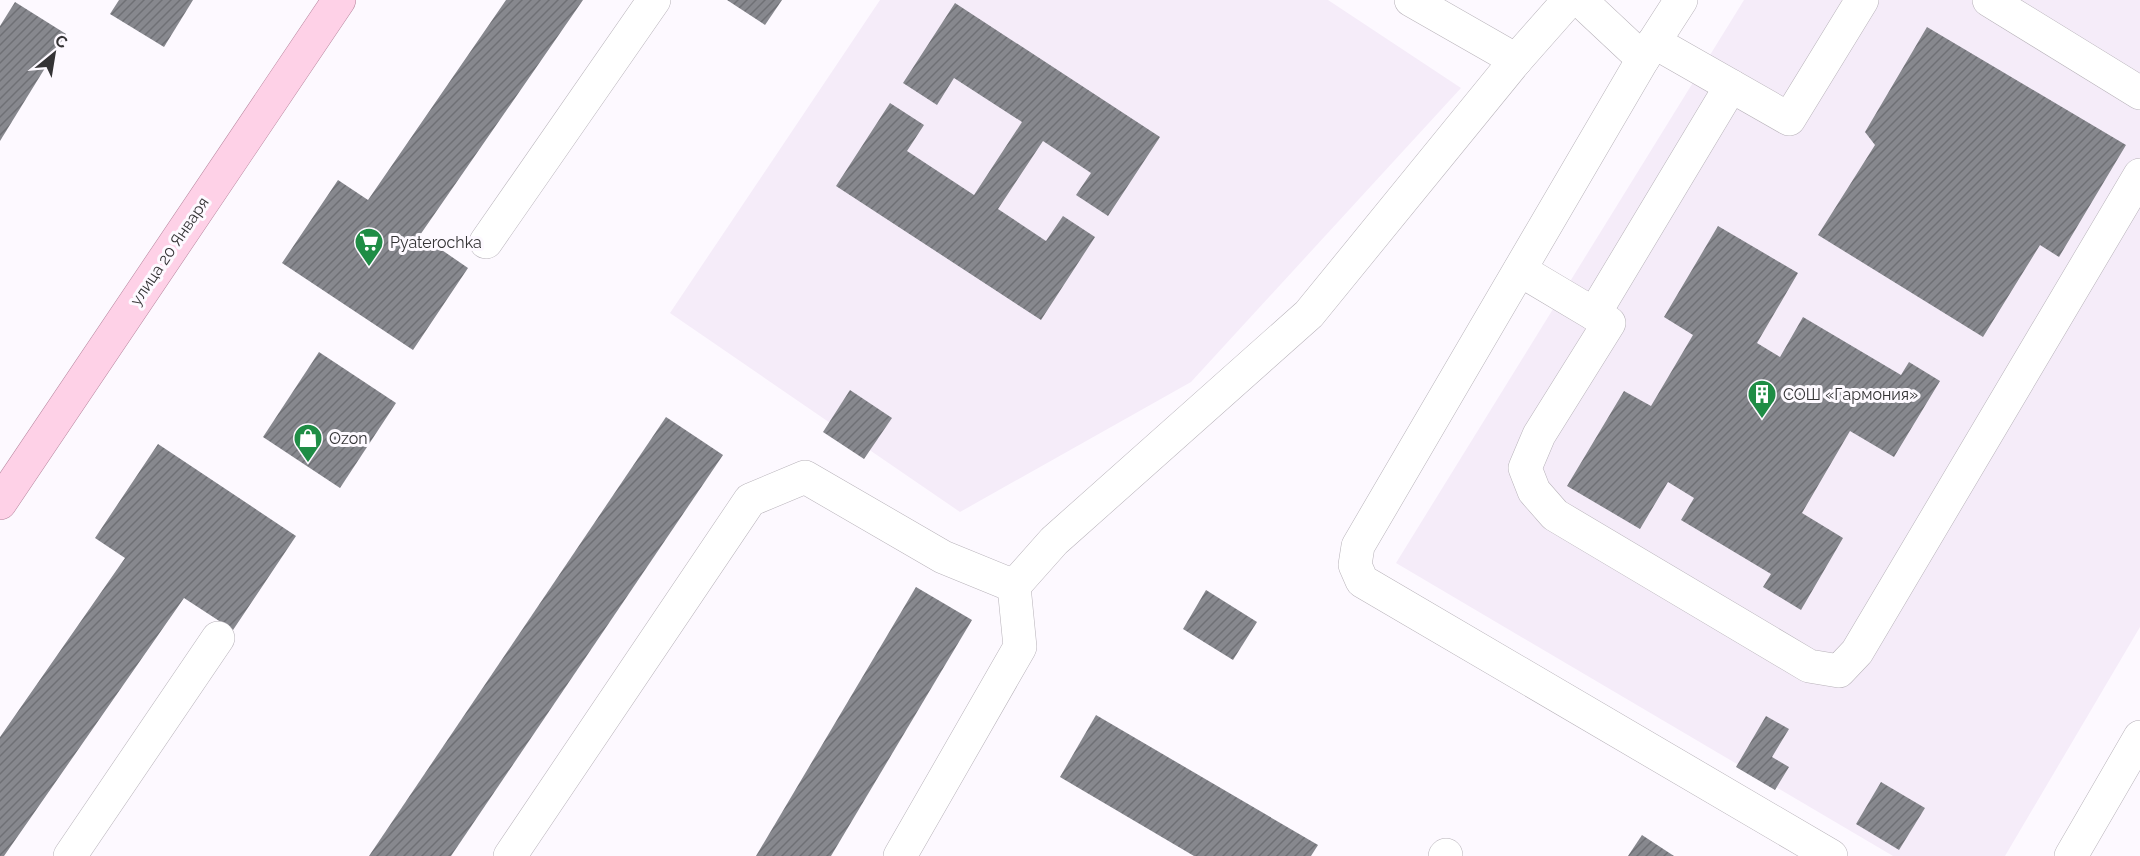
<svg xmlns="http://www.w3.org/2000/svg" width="2140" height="856" viewBox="0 0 2140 856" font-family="Raleway,sans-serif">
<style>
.built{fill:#f5ecf9}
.building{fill:url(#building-hatch)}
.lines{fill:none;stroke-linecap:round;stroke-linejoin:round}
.minor-casing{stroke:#b8b3ba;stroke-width:34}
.major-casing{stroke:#b7869e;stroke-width:34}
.minor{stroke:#fff;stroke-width:33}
.major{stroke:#fed1e7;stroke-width:33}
.labels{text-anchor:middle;stroke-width:6;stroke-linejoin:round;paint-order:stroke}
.poi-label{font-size:16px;fill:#343335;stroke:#fdf9ff;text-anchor:start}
.street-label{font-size:16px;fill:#343335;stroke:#fdf9ff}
</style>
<defs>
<pattern id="building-hatch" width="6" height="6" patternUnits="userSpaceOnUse" patternTransform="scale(1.5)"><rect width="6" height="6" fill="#87888e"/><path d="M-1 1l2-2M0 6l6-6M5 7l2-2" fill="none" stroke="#6f7075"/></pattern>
</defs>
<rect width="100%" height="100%" fill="#fdf9ff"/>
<g class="built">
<polygon points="880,0 1328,0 1461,88 1191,382 960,512 670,313"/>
<polygon points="1744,0 2140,0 2140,627 2005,856 1893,856 1396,563"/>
</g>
<g class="building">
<polygon points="119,0 193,0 164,47 110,14"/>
<polygon points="506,0 583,0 420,235 468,268 413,350 282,263 338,180 368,200"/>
<polygon points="727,0 782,0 765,25"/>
<polygon points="15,2 66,34 0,141 0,26"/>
<polygon points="955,3 1160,137 1108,216 1076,195 1091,173 1043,141 998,209 1046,241 1063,216 1095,237 1041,320 836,186 890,103 924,125 907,151 974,195 1022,122 954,78 937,105 903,83"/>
<polygon points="1927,27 2126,145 2059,257 2040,245 1983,337 1818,235 1875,145 1865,132"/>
<polygon points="1718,226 1798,273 1757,343 1780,357 1803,317 1901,375 1909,362 1940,381 1894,457 1850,431 1802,513 1843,538 1801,610 1763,587 1771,574 1681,520 1694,498 1668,482 1640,529 1567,486 1624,391 1651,406 1693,335 1664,317"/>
<polygon points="319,352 396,403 340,488 263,437"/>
<polygon points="850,390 892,418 864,459 823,432"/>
<polygon points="666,417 723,455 451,856 369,856"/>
<polygon points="158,444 296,536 233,630 184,598 4,856 0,856 0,737 125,558 95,538"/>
<polygon points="916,587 972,620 831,856 756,856"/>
<polygon points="1206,590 1257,622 1233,660 1183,629"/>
<polygon points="1096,715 1318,845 1311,856 1194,856 1060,777"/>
<polygon points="1766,716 1789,729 1772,757 1789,767 1775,790 1736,767"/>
<polygon points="1881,782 1925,808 1899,850 1856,824"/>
<polygon points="1642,835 1674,856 1628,856"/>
</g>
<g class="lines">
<g class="minor-casing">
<g id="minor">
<polyline points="1580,0 1643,59"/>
<polyline points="1681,0 1643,59 1358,546 1355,565 1362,581 1831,856"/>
<polyline points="1989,0 2140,93"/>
<polyline points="1654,42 1789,119 1862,0"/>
<polyline points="1516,60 1569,0"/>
<polyline points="486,242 654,0"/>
<polyline points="1520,270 1609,323 1539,435 1525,468 1534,491 1555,515 1809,666 1839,671 1857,652 2140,175"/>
<polyline points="1594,314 1731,86"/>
<polyline points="70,856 218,638"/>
<polyline points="510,856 750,500 805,477 943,557 1014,586 1054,541 1309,314 1516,60 1411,0"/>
<polyline points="900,856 1020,647 1014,586"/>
<polyline points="1445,856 1446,855"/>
<polyline points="2071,856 2140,737"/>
</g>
</g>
<g class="major-casing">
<polyline id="major" points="0,503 339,0"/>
</g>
<use href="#minor" class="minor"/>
<use href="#major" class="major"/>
</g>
<defs>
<g id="supermarket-pin" transform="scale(1.5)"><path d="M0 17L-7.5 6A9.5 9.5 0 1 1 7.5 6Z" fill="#1f8d45" stroke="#fdf9ff"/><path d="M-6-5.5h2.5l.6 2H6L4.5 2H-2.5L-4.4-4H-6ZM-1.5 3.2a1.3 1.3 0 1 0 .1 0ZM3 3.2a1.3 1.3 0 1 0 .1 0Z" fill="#fff"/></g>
<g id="building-pin" transform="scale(1.5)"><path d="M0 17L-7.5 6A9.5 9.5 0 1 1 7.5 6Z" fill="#1f8d45" stroke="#fdf9ff"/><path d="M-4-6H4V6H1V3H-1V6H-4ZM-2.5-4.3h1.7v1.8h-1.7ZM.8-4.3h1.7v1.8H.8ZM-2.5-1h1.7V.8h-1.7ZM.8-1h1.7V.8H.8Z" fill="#fff"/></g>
<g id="shop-pin" transform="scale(1.5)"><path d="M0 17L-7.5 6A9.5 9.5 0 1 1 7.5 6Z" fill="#1f8d45" stroke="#fdf9ff"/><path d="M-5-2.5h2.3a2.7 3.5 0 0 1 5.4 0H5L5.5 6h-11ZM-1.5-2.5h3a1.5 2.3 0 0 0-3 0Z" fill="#fff"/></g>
</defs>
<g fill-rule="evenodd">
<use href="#supermarket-pin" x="369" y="242"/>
<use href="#building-pin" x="1762" y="394"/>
<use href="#shop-pin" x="308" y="438"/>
</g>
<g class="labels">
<g class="poi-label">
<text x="390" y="248">Pyaterochka</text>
<text x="1783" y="400">СОШ «Гармония»</text>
<text x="329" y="444">Ozon</text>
</g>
<g class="street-label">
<text transform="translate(169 251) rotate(-56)" y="6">улица 20 Января</text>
</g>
</g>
<g transform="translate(54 54) rotate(30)" stroke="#fdf9ff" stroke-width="4.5" paint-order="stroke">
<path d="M0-4.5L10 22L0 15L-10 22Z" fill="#343335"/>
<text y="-9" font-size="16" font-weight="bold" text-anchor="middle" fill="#343335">С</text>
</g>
</svg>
